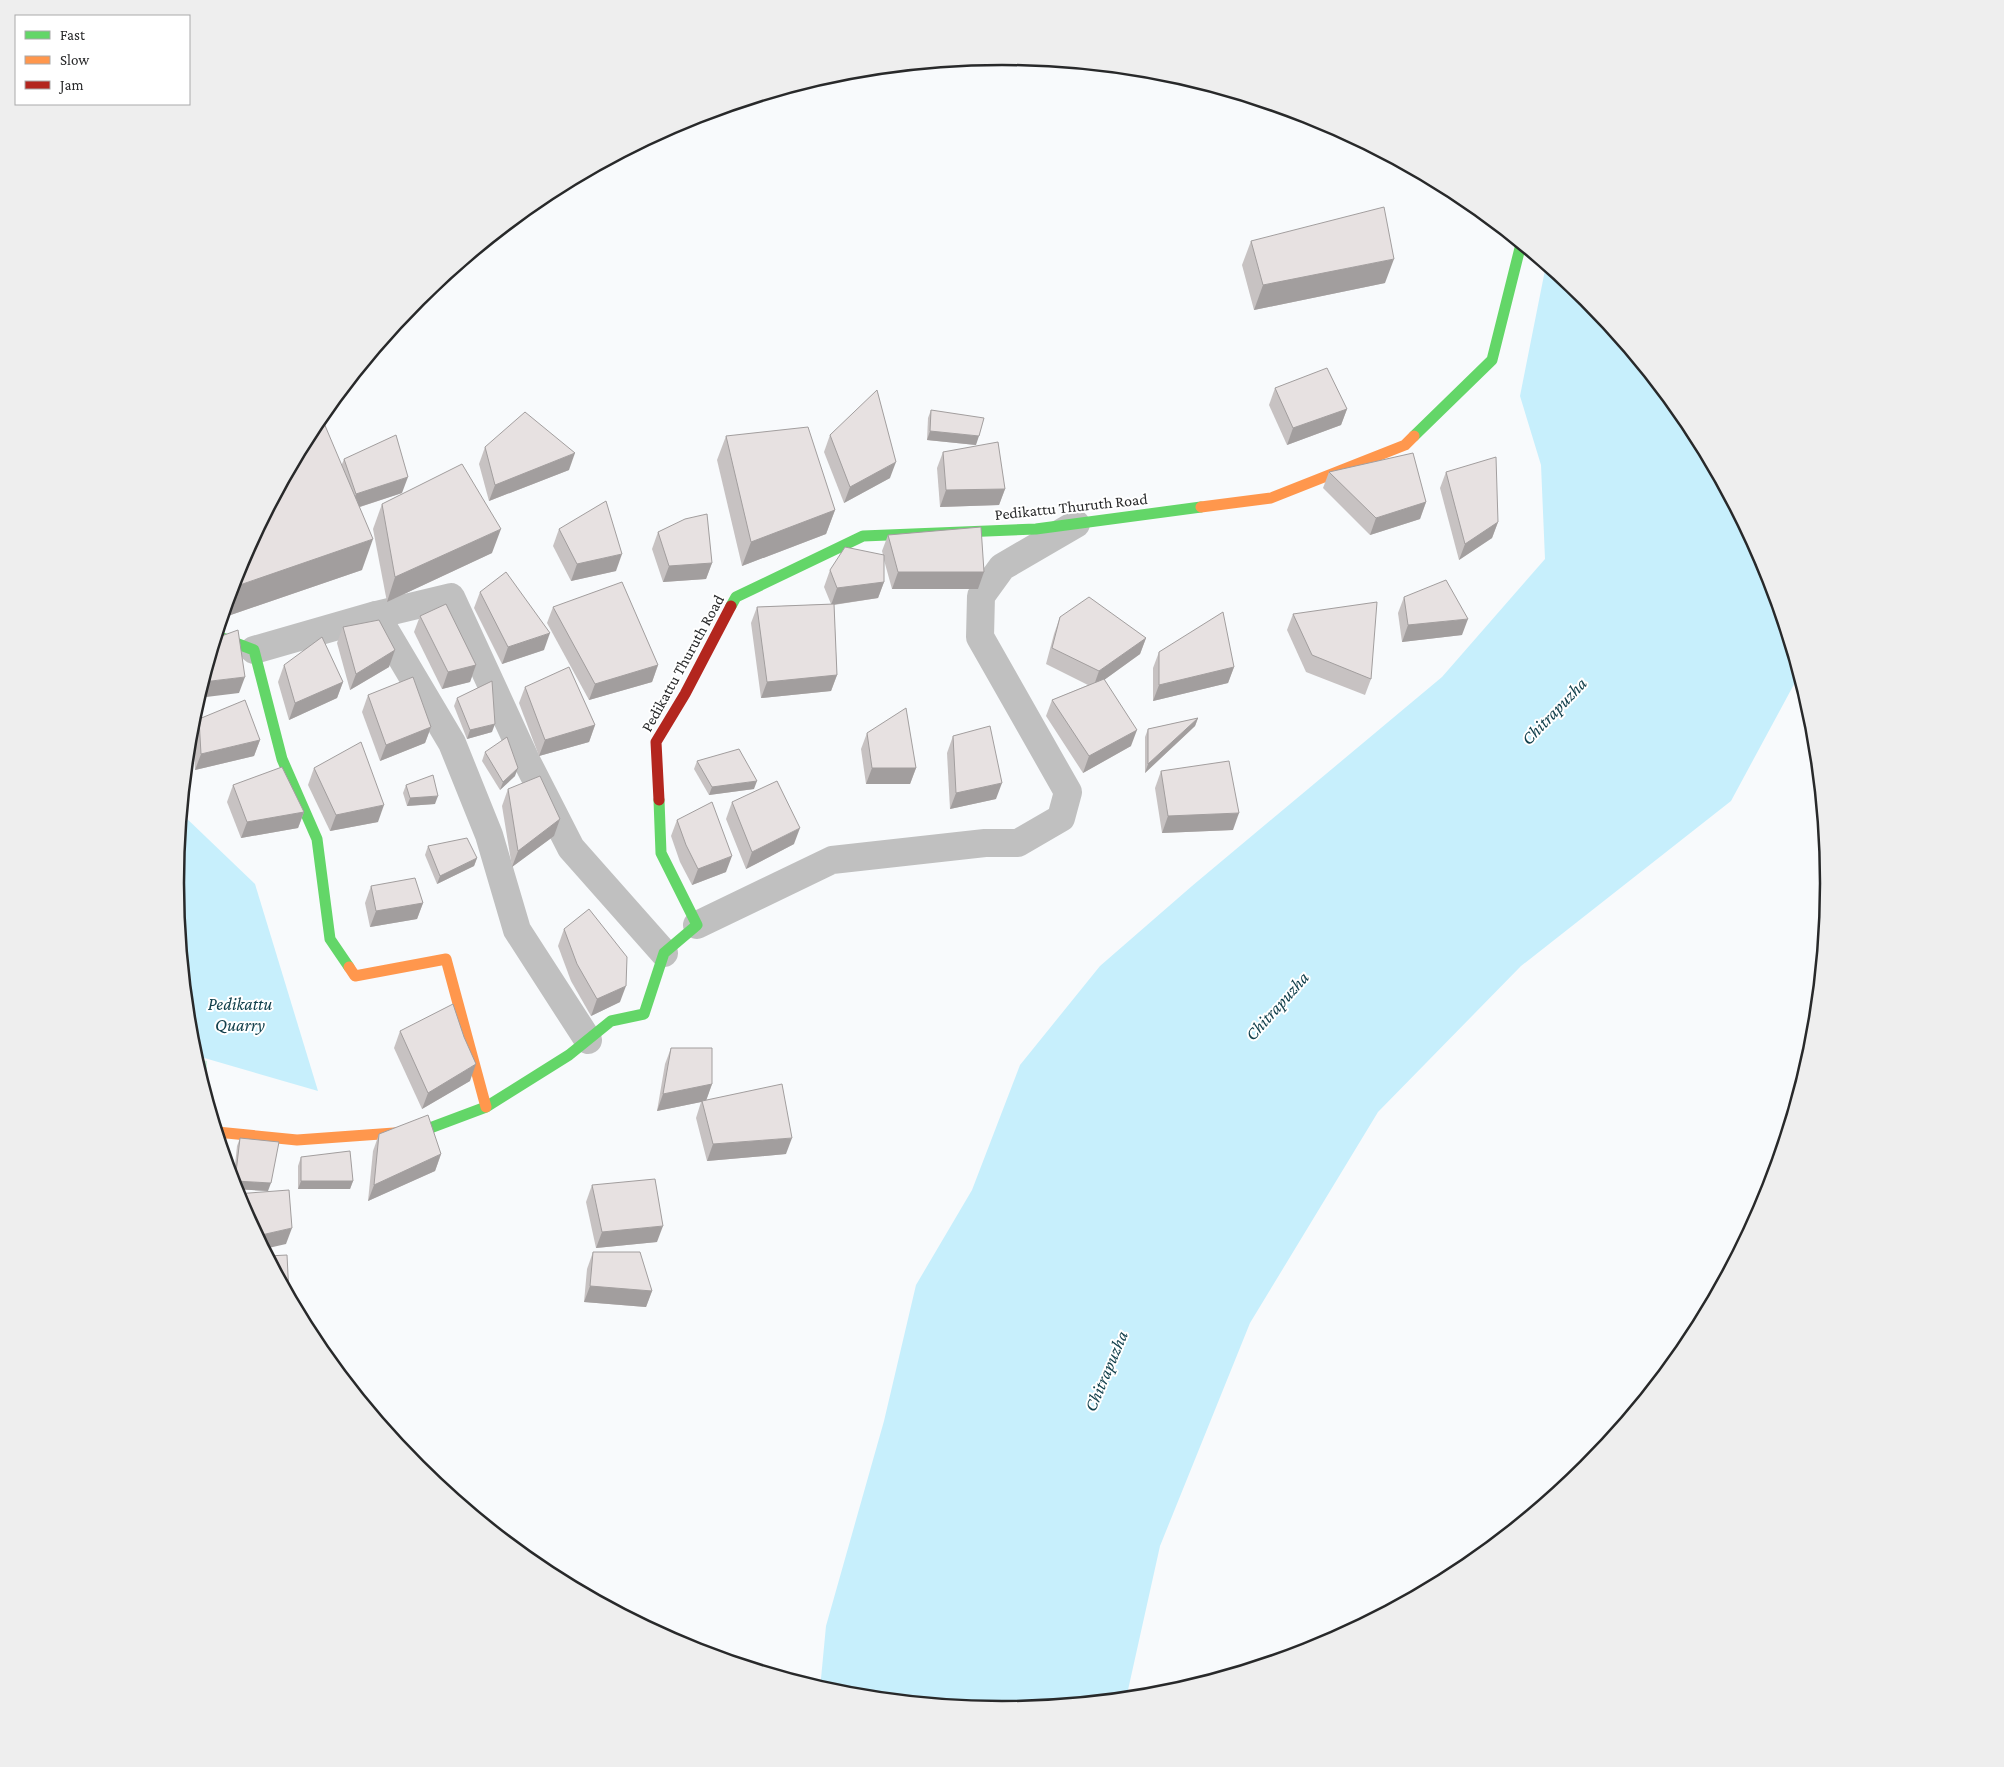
<svg xmlns="http://www.w3.org/2000/svg" width="2004" height="1767" viewBox="0 0 2004 1767" font-family="'Crimson Pro',serif">
<style>
.green{fill:#cdf0df}
.water{fill:#c7effc}
.lines{fill:none;stroke-linecap:round;stroke-linejoin:round}
.street{stroke:#c0c0c0;stroke-width:28}
.fast{stroke:#63d668;stroke-width:11}
.slow{stroke:#ff974d;stroke-width:11}
.jam{stroke:#b3261e;stroke-width:11}
.wall{fill:#c7c2c2}
.shaded-wall{fill:#a29e9e}
.building{fill:#e7e1e1;stroke:#a29e9e}
.labels{text-anchor:middle;stroke-width:4;stroke-linejoin:round;paint-order:stroke}
.street-label{font-size:16px;fill:#28292a;stroke:#fff}
.water-label{font-size:18px;font-style:italic;fill:#12404c;stroke:#fff}
.rim{fill:none;stroke:#28292a;stroke-width:2.5}
</style>
<rect width="100%" height="100%" fill="#f8fafc"/>
<polygon class="green" points="195,1059 207,1061 207,1097"/>
<g class="water">
<polygon points="1546,265 1587,299 1690,424 1766,567 1799,675 1731,801 1521,966 1378,1112 1250,1323 1160,1546 1126,1699 1002,1711 840,1695 820,1689 826,1626 884,1421 916,1285 972,1190 1020,1065 1100,966 1192,886 1442,677 1545,559 1541,465 1520,396"/>
<polygon points="182,814 255,884 318,1091 194,1055 191,1045 175,883"/>
</g>
<g class="lines">
<g class="street">
<polyline points="376,615 451,597 525,758 571,848 664,953"/>
<polyline points="254,650 376,615 452,743 489,835 517,930 588,1040"/>
<polyline points="697,925 832,860 985,843 1018,843 1061,818 1068,792 980,637 981,596 1002,567 1076,524"/>
</g>
<g class="fast">
<polyline points="1414,436 1492,360 1521,244"/>
<polyline points="731,606 736,597 863,536 1036,529 1201,507"/>
<polyline points="217,636 254,650 282,759 317,839 330,939 349,967"/>
<polyline points="408,1132 422,1131 486,1107 569,1055 611,1021 644,1014 664,953 697,925 661,853 659,800"/>
</g>
<g class="slow">
<polyline points="1201,507 1271,498 1405,445 1414,436"/>
<polyline points="349,967 355,976 446,959 486,1107"/>
<polyline points="217,1132 297,1140 408,1132"/>
</g>
<polyline class="jam" points="659,800 656,742 685,694 731,606"/>
</g>
<g class="wall">
<polygon points="1251,241 1385,283 1254,310 1242,265"/>
<polygon points="1275,388 1347,409 1341,425 1287,445 1269,405"/>
<polygon points="931,410 976,445 927,440 928,418"/>
<polygon points="830,435 890,478 844,503 824,452"/>
<polygon points="726,436 835,510 826,534 742,566 717,460"/>
<polygon points="485,447 569,470 489,501 479,464"/>
<polygon points="943,452 1005,489 999,505 940,507 937,468"/>
<polygon points="344,459 402,493 360,507 362,570 222,618 238,567 342,464"/>
<polygon points="1329,472 1426,502 1420,519 1370,535 1323,488"/>
<polygon points="1446,472 1498,522 1492,538 1459,560 1440,488"/>
<polygon points="382,504 492,553 387,602 373,529"/>
<polygon points="559,529 616,571 571,581 553,546"/>
<polygon points="658,532 712,563 706,579 663,582 652,549"/>
<polygon points="888,535 978,589 892,589 884,560 884,582 878,598 834,605 837,675 831,691 761,698 751,623 757,607 831,604 824,587 830,570 883,555 882,551"/>
<polygon points="480,592 544,650 502,664 474,608"/>
<polygon points="1404,597 1462,635 1402,642 1398,613"/>
<polygon points="553,607 658,665 652,682 589,700 547,623"/>
<polygon points="1293,614 1371,679 1365,695 1306,672 1287,630"/>
<polygon points="420,616 476,665 470,682 442,689 414,632"/>
<polygon points="1060,617 1146,638 1140,654 1104,680 1131,746 1083,773 1046,716 1052,700 1088,685 1046,664 1054,634"/>
<polygon points="343,627 389,667 350,690 337,643"/>
<polygon points="1159,652 1234,667 1228,683 1153,701 1153,668"/>
<polygon points="284,665 343,682 337,698 289,720 278,682"/>
<polygon points="525,687 595,725 589,742 539,756 519,703"/>
<polygon points="368,695 431,727 425,743 380,761 362,712"/>
<polygon points="457,698 492,732 467,739 454,706"/>
<polygon points="1198,718 1195,726 1145,773 1145,737 1148,729"/>
<polygon points="199,719 260,740 254,756 195,770 193,736"/>
<polygon points="867,733 916,768 910,784 866,784 861,749"/>
<polygon points="953,736 996,799 950,809 947,753"/>
<polygon points="485,752 515,776 500,790 482,761"/>
<polygon points="697,761 754,789 709,795 694,769"/>
<polygon points="314,768 378,822 330,831 308,785"/>
<polygon points="1161,771 1233,830 1162,833 1155,788"/>
<polygon points="233,785 304,812 298,828 241,838 227,802"/>
<polygon points="406,785 435,804 407,806 403,793"/>
<polygon points="508,789 554,836 512,867 502,806"/>
<polygon points="732,802 794,844 746,869 726,819"/>
<polygon points="677,820 726,872 692,885 680,862 671,836"/>
<polygon points="428,846 477,858 474,866 437,884 425,855"/>
<polygon points="371,886 423,903 417,919 370,927 365,903"/>
<polygon points="564,929 620,1002 591,1016 571,981 558,946"/>
<polygon points="400,1031 470,1081 422,1109 394,1048"/>
<polygon points="671,1048 712,1084 706,1100 786,1154 707,1161 696,1118 701,1102 657,1111 665,1064"/>
<polygon points="379,1134 441,1154 435,1171 368,1201 373,1151"/>
<polygon points="240,1138 268,1191 234,1189 233,1184 237,1146"/>
<polygon points="301,1157 353,1181 350,1189 298,1189 298,1166"/>
<polygon points="592,1185 657,1242 596,1248 586,1202"/>
<polygon points="593,1252 652,1291 646,1307 584,1302 587,1269"/>
</g>
<g class="shaded-wall">
<polygon points="1394,259 1385,283 1254,310 1263,285"/>
<polygon points="1347,409 1341,425 1287,445 1293,428"/>
<polygon points="930,431 979,436 976,445 927,440"/>
<polygon points="575,453 569,470 489,501 495,485"/>
<polygon points="896,462 890,478 844,503 850,487"/>
<polygon points="408,477 402,493 350,510 356,494"/>
<polygon points="1005,489 999,505 940,507 946,490"/>
<polygon points="1426,502 1420,519 1370,535 1376,518"/>
<polygon points="835,510 826,534 742,566 751,542"/>
<polygon points="1498,522 1492,538 1459,560 1465,544"/>
<polygon points="501,529 492,553 387,602 395,577"/>
<polygon points="373,539 362,570 222,618 234,587"/>
<polygon points="622,554 616,571 571,581 577,564"/>
<polygon points="712,563 706,579 663,582 669,566"/>
<polygon points="898,572 984,572 978,589 892,589"/>
<polygon points="884,582 878,598 831,605 837,588"/>
<polygon points="1468,619 1462,635 1402,642 1408,625"/>
<polygon points="550,633 544,650 502,664 508,647"/>
<polygon points="1146,638 1140,654 1093,688 1099,671"/>
<polygon points="395,650 389,667 350,690 356,674"/>
<polygon points="476,665 470,682 442,689 448,672"/>
<polygon points="658,665 652,682 589,700 595,684"/>
<polygon points="1234,667 1228,683 1153,701 1159,685"/>
<polygon points="837,675 831,691 761,698 767,682"/>
<polygon points="245,677 239,693 198,698 203,682"/>
<polygon points="343,682 337,698 289,720 295,703"/>
<polygon points="1198,718 1195,726 1145,773 1148,764"/>
<polygon points="495,724 492,732 467,739 470,730"/>
<polygon points="595,725 589,742 539,756 545,740"/>
<polygon points="431,727 425,743 380,761 386,745"/>
<polygon points="1137,730 1131,746 1083,773 1089,756"/>
<polygon points="260,740 254,756 195,770 201,754"/>
<polygon points="518,768 515,776 500,790 503,782"/>
<polygon points="872,768 916,768 910,784 866,784"/>
<polygon points="757,781 754,789 709,795 712,787"/>
<polygon points="1002,783 996,799 950,809 956,793"/>
<polygon points="438,796 435,804 407,806 410,798"/>
<polygon points="384,805 378,822 330,831 336,815"/>
<polygon points="304,812 298,828 241,838 247,822"/>
<polygon points="1239,813 1233,830 1162,833 1168,816"/>
<polygon points="560,819 554,836 512,867 518,851"/>
<polygon points="800,828 794,844 746,869 752,852"/>
<polygon points="732,856 726,872 692,885 698,869"/>
<polygon points="477,858 474,866 437,884 440,876"/>
<polygon points="423,903 417,919 370,927 376,911"/>
<polygon points="626,986 620,1002 591,1016 597,999"/>
<polygon points="476,1064 470,1081 422,1109 428,1093"/>
<polygon points="712,1084 706,1101 657,1111 663,1094"/>
<polygon points="792,1138 786,1154 707,1161 713,1144"/>
<polygon points="441,1154 435,1171 368,1201 374,1185"/>
<polygon points="235,1181 271,1183 268,1191 234,1189 233,1186"/>
<polygon points="301,1181 353,1181 350,1189 298,1189"/>
<polygon points="663,1226 657,1242 596,1248 602,1232"/>
<polygon points="292,1228 286,1244 264,1249 257,1236"/>
<polygon points="590,1286 652,1291 646,1307 584,1302"/>
</g>
<g class="building">
<polygon points="1384,207 1394,259 1263,285 1251,241"/>
<polygon points="1327,368 1347,409 1293,428 1275,388"/>
<polygon points="877,390 896,462 850,487 830,435"/>
<polygon points="931,410 984,418 979,436 930,431"/>
<polygon points="525,412 575,453 495,485 485,447"/>
<polygon points="321,416 373,539 234,587 233,584 238,567 314,424"/>
<polygon points="808,427 835,510 751,542 726,436"/>
<polygon points="396,435 408,477 356,494 344,459"/>
<polygon points="998,442 1005,489 946,490 943,452"/>
<polygon points="1413,453 1426,502 1376,518 1329,472"/>
<polygon points="1496,457 1498,522 1465,544 1446,472"/>
<polygon points="462,464 501,529 395,577 382,504"/>
<polygon points="606,501 622,554 577,564 559,529"/>
<polygon points="707,514 712,563 669,566 658,532 685,519"/>
<polygon points="981,527 984,572 898,572 888,535"/>
<polygon points="845,547 884,555 884,582 837,588 830,570"/>
<polygon points="506,572 550,633 508,647 480,592"/>
<polygon points="1446,580 1468,619 1408,625 1404,597"/>
<polygon points="622,582 658,665 595,684 553,607"/>
<polygon points="1089,597 1146,638 1099,671 1052,648 1060,617"/>
<polygon points="1377,602 1371,679 1312,655 1293,614"/>
<polygon points="446,604 476,665 448,672 420,616"/>
<polygon points="834,604 837,675 767,682 757,607"/>
<polygon points="1223,612 1234,667 1159,685 1159,652"/>
<polygon points="379,620 395,650 356,674 343,627"/>
<polygon points="238,630 245,677 203,682 216,638"/>
<polygon points="322,637 343,682 295,703 284,665"/>
<polygon points="569,667 595,725 545,740 525,687"/>
<polygon points="413,677 431,727 386,745 368,695"/>
<polygon points="1104,679 1137,730 1089,756 1052,700"/>
<polygon points="492,681 495,724 470,730 457,698"/>
<polygon points="245,700 260,740 201,754 199,719"/>
<polygon points="906,708 916,768 872,768 867,733"/>
<polygon points="1198,718 1148,764 1148,729"/>
<polygon points="990,726 1002,783 956,793 953,736"/>
<polygon points="507,737 518,768 503,782 485,752"/>
<polygon points="361,742 384,805 336,815 314,768"/>
<polygon points="739,749 757,781 712,787 697,761"/>
<polygon points="1229,761 1239,813 1168,816 1161,771"/>
<polygon points="282,767 304,812 247,822 233,785"/>
<polygon points="433,775 438,796 410,798 406,785"/>
<polygon points="540,776 560,819 518,851 508,789"/>
<polygon points="777,781 800,828 752,852 732,802"/>
<polygon points="712,802 732,856 698,869 686,845 677,820"/>
<polygon points="467,838 477,858 440,876 428,846"/>
<polygon points="415,878 423,903 376,911 371,886"/>
<polygon points="589,909 627,957 626,986 597,999 577,964 564,929"/>
<polygon points="453,1004 464,1037 476,1064 428,1093 400,1031"/>
<polygon points="671,1048 712,1048 712,1084 663,1094"/>
<polygon points="782,1084 792,1138 713,1144 702,1101"/>
<polygon points="428,1115 441,1154 374,1185 379,1134"/>
<polygon points="214,1122 220,1122 221,1144"/>
<polygon points="240,1138 279,1142 271,1183 235,1181"/>
<polygon points="350,1151 353,1181 301,1181 301,1157"/>
<polygon points="655,1179 663,1226 602,1232 592,1185"/>
<polygon points="289,1190 292,1228 257,1236 238,1200 236,1194"/>
<polygon points="593,1252 640,1252 652,1291 590,1286"/>
<polygon points="287,1255 289,1294 288,1295 268,1256"/>
</g>
<g class="labels">
<g class="street-label">
<text transform="translate(1071 506) rotate(-6)" y="6">Pedikattu Thuruth Road</text>
<text transform="translate(682 663) rotate(-61)" y="6">Pedikattu Thuruth Road</text>
</g>
<g class="water-label">
<text transform="translate(1554 711) rotate(-46)" y="6">Chitrapuzha</text>
<text x="240" y="1010">Pedikattu<tspan x="240" dy="21">Quarry</tspan></text>
<text transform="translate(1277 1006) rotate(-48)" y="6">Chitrapuzha</text>
<text transform="translate(1106 1371) rotate(-67)" y="6">Chitrapuzha</text>
</g>
</g>
<path d="M0 0H2004V1767H0ZM184 883a818 818 0 1 1 1636 0a818 818 0 1 1-1636 0Z" fill="#eee" fill-rule="evenodd"/>
<path class="rim" d="M184 883a818 818 0 1 1 1636 0a818 818 0 1 1-1636 0Z"/>
<rect x="15" y="15" width="175" height="90" fill="#ffffff" stroke="#a9a9aa"/>
<rect x="25" y="31" width="25" height="8" fill="#63d668" stroke="#a9a9aa"/>
<text x="60" y="40" font-size="15" fill="#28292a">Fast</text>
<rect x="25" y="56" width="25" height="8" fill="#ff974d" stroke="#a9a9aa"/>
<text x="60" y="65" font-size="15" fill="#28292a">Slow</text>
<rect x="25" y="81" width="25" height="8" fill="#b3261e" stroke="#a9a9aa"/>
<text x="60" y="90" font-size="15" fill="#28292a">Jam</text>
</svg>
